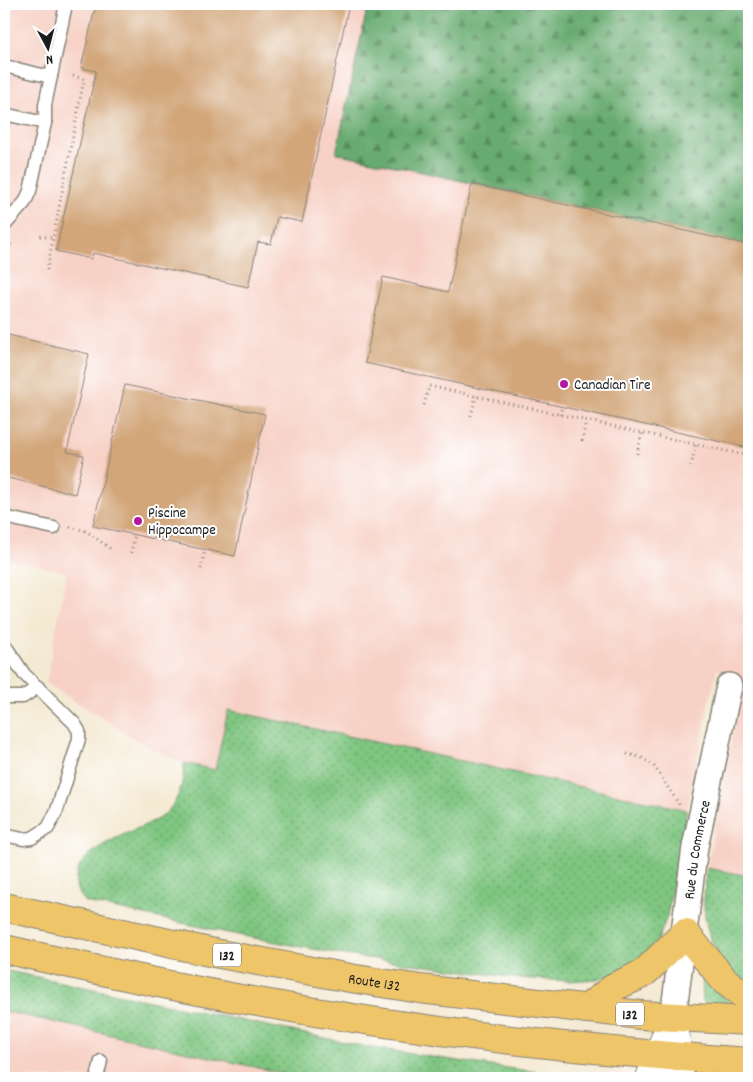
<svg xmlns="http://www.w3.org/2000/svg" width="753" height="1082" viewBox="0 0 753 1082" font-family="Dekko,sans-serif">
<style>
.built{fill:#f7d1c6}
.grass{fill:url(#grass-dots);stroke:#4e714e}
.forest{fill:url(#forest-firs);stroke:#426446}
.building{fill:#d2a679}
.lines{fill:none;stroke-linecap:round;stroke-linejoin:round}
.service-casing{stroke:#888277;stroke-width:15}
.minor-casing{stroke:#888277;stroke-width:28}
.tertiary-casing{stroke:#888277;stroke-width:30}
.trunk-casing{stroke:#888277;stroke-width:30}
.path{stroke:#888277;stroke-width:3;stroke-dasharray:1 4;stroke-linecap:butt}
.service{stroke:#fff;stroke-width:12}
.minor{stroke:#fff;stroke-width:25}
.tertiary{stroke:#fff;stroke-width:28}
.trunk{stroke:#eec569;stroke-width:28}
.poi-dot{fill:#b5179e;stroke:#fff;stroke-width:2}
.labels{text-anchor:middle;stroke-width:4;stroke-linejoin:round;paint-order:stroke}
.shield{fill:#fff;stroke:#606060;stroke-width:1}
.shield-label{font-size:14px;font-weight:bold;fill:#1c1c1c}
.poi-label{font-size:15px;fill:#1c1c1c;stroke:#fff;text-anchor:start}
.street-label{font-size:15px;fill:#1c1c1c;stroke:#fff}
</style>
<defs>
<pattern id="grass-dots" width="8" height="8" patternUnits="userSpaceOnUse" patternTransform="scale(1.25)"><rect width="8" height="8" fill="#7fc681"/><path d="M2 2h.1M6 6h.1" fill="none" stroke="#67a069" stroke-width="1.8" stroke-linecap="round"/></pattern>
<pattern id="forest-firs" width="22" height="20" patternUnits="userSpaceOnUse" patternTransform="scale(1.25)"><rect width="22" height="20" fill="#67ab6f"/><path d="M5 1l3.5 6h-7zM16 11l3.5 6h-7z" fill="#548a5a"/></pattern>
</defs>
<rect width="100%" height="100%" fill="#fff"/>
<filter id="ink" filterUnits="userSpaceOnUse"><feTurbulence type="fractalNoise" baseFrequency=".02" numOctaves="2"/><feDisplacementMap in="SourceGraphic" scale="10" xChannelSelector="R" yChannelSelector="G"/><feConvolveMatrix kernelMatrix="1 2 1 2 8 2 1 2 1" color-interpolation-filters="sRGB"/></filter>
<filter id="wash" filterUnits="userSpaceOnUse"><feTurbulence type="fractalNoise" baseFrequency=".0096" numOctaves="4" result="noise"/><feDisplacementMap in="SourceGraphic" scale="20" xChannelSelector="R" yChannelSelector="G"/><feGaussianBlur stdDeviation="1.12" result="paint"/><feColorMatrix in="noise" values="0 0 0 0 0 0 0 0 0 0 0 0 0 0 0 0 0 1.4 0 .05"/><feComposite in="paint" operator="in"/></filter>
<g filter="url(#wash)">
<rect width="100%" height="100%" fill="#f4e9d2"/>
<g class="built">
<polygon points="4,4 368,4 337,153 749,245 749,876 707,868 743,678 717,669 708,707 687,810 229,710 215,771 184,763 151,749 46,683 67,572 4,558"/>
<polygon points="4,1011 303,1078 4,1078"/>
</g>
<g class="grass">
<path d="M228 710 687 810 667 916 659 938 645 957 627 970 599 979 570 981 516 978 345 955 233 934 85 902C82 898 79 893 77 889 67 853 123 836 147 824 152 821 160 819 164 815 179 801 184 783 184 763L215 770Z"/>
<path d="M707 868 749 876V983C720 968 704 935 704 902 704 891 706 879 707 868Z"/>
<polygon points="4,970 367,1047 498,1067 589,1078 303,1078 4,1011"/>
<polygon points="702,976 708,976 731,1004 730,1005 709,1005 703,1001"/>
</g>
<polygon class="forest" points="368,4 749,4 749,245 336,153"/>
<g id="blocks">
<g class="building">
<polygon points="96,4 349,4 302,222 277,217 271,244 258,242 248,287 93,253 91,259 56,251 96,71 81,68"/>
<polygon points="472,184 749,245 749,448 365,363 383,277 448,292"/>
<polygon points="4,334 89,354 67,452 84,455 75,494 4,477"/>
<polygon points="125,385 265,414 235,556 93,526"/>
</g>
</g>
</g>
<g filter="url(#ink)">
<use href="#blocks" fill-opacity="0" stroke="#888277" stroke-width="1"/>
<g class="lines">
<g class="service-casing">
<g id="service">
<polyline points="4,66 51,77"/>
<polyline points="4,114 45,123"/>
<polyline points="4,226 25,202 30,191 45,123 45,105 66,4"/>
<polyline points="4,517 54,528"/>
<polyline points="4,644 24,674 74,723 79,731 79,739 57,810 48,828 32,838 23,839 4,835"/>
<polyline points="4,697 23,697 38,687"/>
<polyline points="97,1078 101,1061"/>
</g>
</g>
<g class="minor-casing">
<g id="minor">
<path id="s1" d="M673 1017 695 847 729 686"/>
</g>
</g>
<g class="tertiary-casing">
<g id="tertiary">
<polyline points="675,1033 680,1078"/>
<polyline points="650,1078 673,1017"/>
</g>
</g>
<g class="trunk-casing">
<g id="trunk">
<path id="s2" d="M4 907 214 953 350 978 420 989 641 1015 749 1021"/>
<path d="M4 949C70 964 137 979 204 992 384 1027 567 1050 749 1062"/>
<polyline points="586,1009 616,986 636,977 645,972 685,933 725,981 749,999"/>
</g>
</g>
<g class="path">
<polyline points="40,236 53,238"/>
<polyline points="7,248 13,241"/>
<polyline points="47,270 84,79 69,75"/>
<polyline points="424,405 429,386 749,456"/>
<polyline points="560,415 562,407"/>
<polyline points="471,416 476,396"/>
<polyline points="582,441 586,421"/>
<polyline points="637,454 642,433"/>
<polyline points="691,466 696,444"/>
<polyline points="70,527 86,531 111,549"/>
<polyline points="131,553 135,535"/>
<polyline points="201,569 205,550"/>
<polyline points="627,754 642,758 654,766 680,806"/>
</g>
<use href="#service" class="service"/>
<use href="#minor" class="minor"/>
<use href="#tertiary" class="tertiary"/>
<use href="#trunk" class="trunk"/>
</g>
</g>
<g class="poi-dot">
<circle cx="564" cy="384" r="5"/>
<circle cx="138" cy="521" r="5"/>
</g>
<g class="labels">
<g class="shield">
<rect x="213" y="943.5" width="28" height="23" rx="4"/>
<rect x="616" y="1002.5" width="28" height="23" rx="4"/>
</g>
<g class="shield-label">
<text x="227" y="960">132</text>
<text x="630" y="1019">132</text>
</g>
<g class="poi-label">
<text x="574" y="389">Canadian Tire</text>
<text x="148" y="517">Piscine<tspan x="148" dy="17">Hippocampe</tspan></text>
</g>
<g class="street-label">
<text dy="5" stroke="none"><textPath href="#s1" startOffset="169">Rue du Commerce</textPath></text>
<text dy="5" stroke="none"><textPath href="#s2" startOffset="378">Route 132</textPath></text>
</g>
</g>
<rect width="753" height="1082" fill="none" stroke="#fff" stroke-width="20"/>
<g transform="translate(48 48) rotate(173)" stroke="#ffffff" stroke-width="4" paint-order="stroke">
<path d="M0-4L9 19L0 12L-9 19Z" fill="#1c1c1c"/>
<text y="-8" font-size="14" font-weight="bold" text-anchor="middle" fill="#1c1c1c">N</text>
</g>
</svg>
